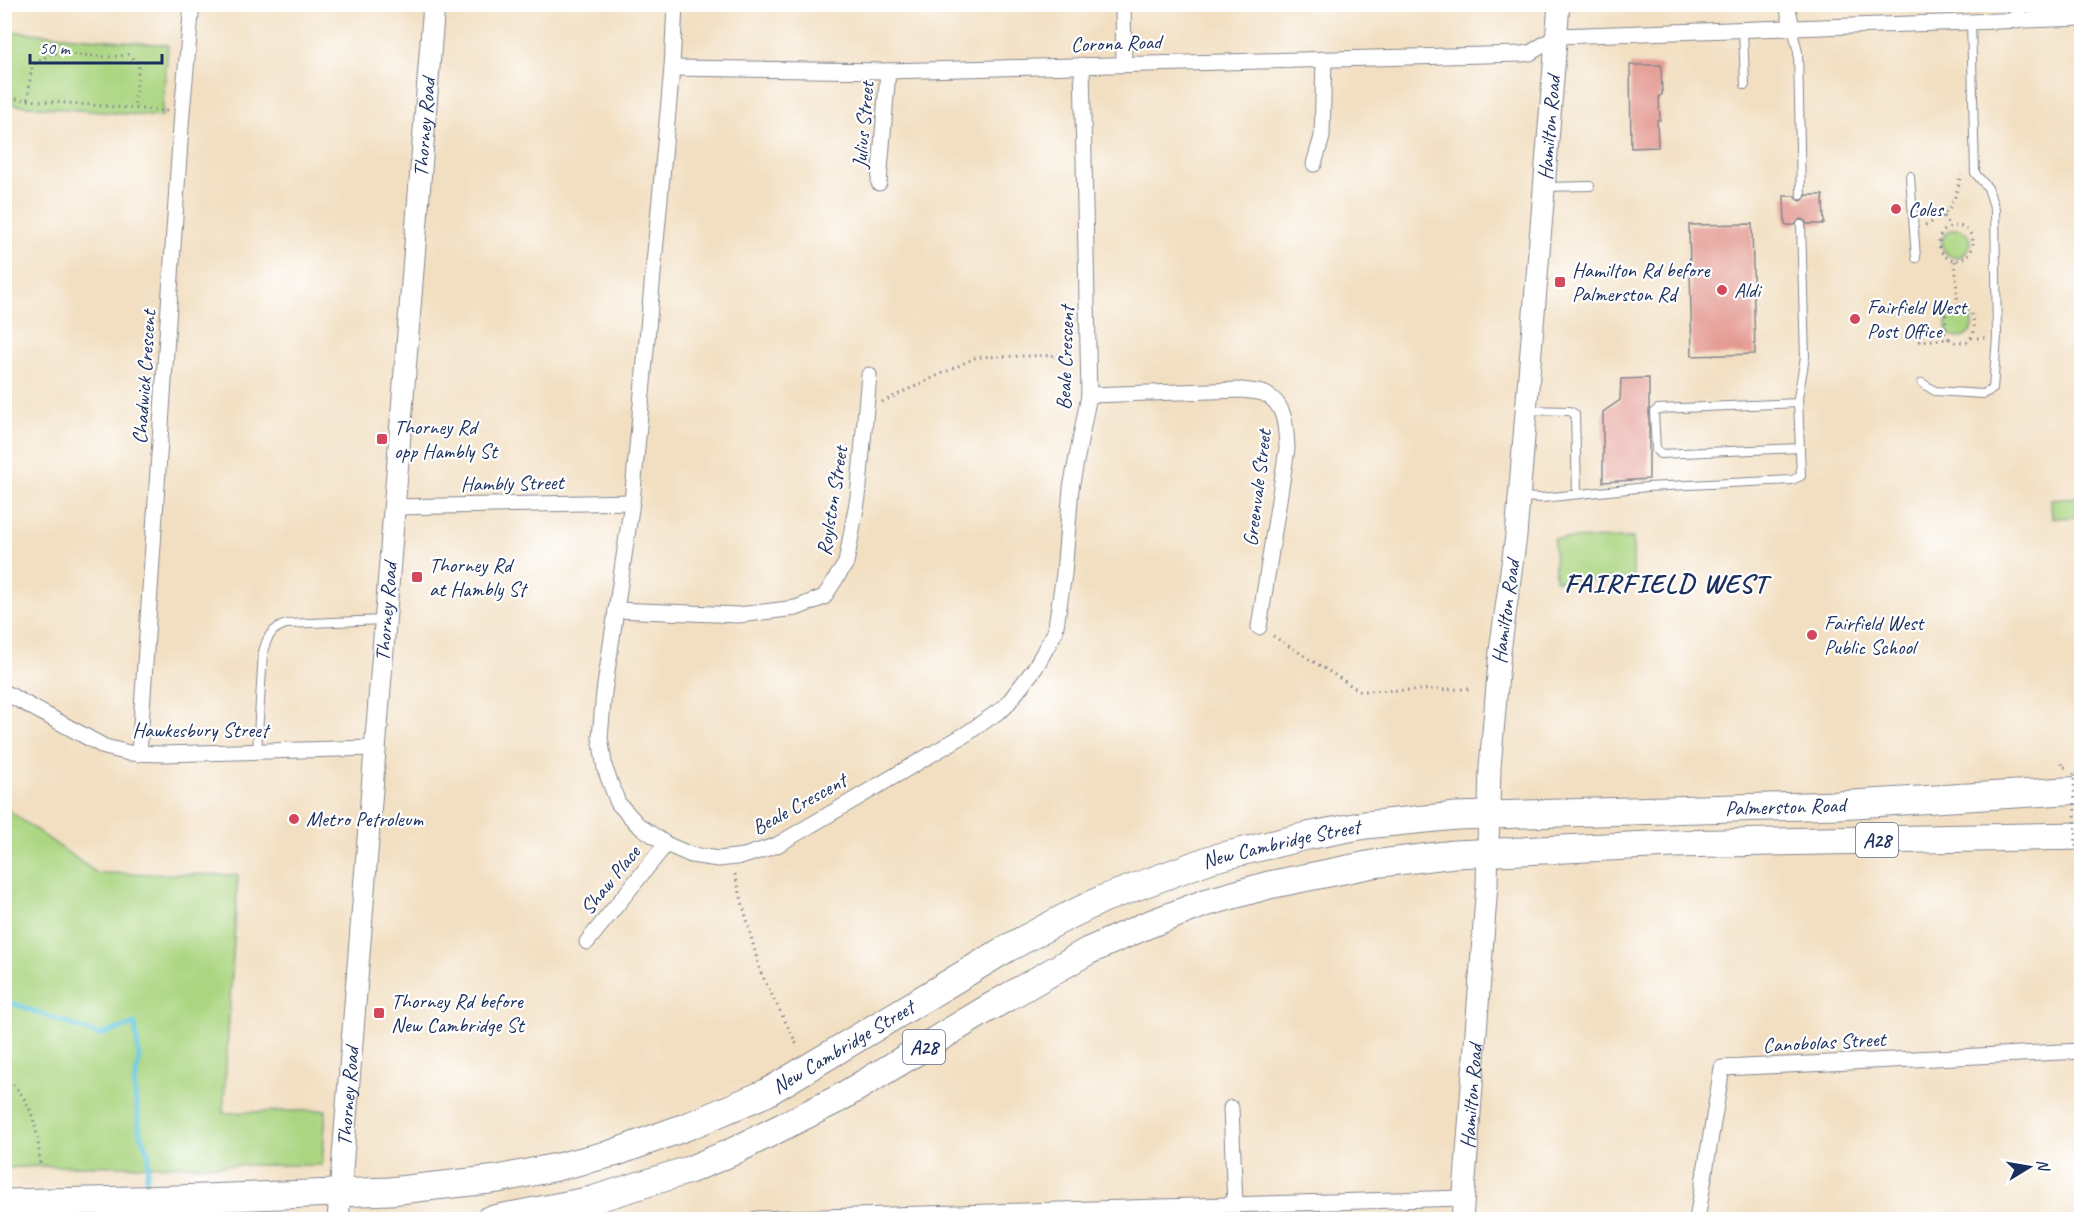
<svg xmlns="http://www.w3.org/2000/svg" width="2086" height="1224" viewBox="0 0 2086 1224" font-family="Caveat,sans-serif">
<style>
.green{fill:#abd581;stroke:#638270;stroke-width:1.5}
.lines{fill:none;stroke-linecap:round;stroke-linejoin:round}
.stream{stroke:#63c7e1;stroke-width:5}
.building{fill:#e49a92}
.lane-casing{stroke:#868790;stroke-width:10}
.street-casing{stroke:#868790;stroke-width:17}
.secondary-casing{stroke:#868790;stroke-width:23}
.highway-casing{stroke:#868790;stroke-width:29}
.path{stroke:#868790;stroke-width:3;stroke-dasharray:1.5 4.5;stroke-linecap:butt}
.lane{stroke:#fff;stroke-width:8}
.street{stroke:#fff;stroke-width:15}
.secondary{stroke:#fff;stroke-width:21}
.highway{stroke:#fff;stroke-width:27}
.path-bridge{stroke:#868790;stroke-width:3;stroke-dasharray:1.5 4.5;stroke-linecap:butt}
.poi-dot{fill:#d1495b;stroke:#fff;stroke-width:2}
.labels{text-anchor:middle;stroke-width:4.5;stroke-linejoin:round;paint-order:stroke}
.shield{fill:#fff;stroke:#5f6d8e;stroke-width:1.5}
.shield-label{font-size:20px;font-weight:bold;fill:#1b2f5e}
.street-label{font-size:21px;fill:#1b2f5e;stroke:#fff}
.poi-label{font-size:21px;fill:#1b2f5e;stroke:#fff;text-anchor:start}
.district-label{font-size:27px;font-weight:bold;letter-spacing:1.5px;fill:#1b2f5e;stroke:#fff}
</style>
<rect width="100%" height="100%" fill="#fff"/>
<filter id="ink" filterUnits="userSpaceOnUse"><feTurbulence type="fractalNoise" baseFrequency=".0167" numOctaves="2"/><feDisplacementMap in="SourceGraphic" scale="12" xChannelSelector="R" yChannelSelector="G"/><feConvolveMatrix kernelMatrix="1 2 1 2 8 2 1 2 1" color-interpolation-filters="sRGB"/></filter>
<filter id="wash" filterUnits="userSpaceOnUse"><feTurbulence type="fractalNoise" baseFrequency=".008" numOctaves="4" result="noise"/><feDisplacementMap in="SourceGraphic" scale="24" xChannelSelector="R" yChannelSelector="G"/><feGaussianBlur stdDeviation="1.35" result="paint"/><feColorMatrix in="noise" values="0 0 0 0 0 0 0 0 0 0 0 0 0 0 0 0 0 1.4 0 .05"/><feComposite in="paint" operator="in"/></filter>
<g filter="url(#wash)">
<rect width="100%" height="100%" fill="#f2dfc1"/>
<g class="green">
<polygon points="7,31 168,45 162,117 5,104"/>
<circle cx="1956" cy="243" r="14"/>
<circle cx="1959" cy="325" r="13"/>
<polygon points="2081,497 2081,517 2052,518 2051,499"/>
<polygon points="1633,538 1633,579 1555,580 1554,539"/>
<polygon points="5,808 97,873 238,875 223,1113 326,1110 322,1165 40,1166 5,1168"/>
</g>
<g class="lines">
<g class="stream">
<polyline points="4,1000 99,1035 135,1024 139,1059 134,1088 140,1132 149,1155 145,1191"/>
<polyline points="142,1220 144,1206"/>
</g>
</g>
<g id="blocks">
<g class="building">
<polygon points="1630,65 1661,65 1662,95 1659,96 1660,120 1657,120 1658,147 1631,148"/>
<polygon points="1807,195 1823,195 1824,224 1807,224 1804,220 1800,219 1795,225 1785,225 1784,196 1795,196 1798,200 1802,201"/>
<polygon points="1752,224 1755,354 1692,356 1689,225"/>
<polygon points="1649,378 1649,479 1603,482 1603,412 1620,400 1621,379"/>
</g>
</g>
</g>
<g filter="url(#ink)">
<use href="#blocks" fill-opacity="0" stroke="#868790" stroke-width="1.5"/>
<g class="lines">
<g class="lane-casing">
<g id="lane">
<polyline points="1792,28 1798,52 1801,195"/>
<polyline points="1743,29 1745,85"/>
<polyline points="1910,176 1916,258"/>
<polyline points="1546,187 1590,186"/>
<polyline points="1922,383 1935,391 1983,394 1993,389 1997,337 1995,210 1988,188 1975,173 1971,22"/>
<polyline points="1798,403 1658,409 1654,412 1656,450 1660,454 1800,448"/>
<polyline points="1527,410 1570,411 1575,414 1577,494"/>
<polyline points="1520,497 1542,498 1647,487 1792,480 1801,476 1798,398 1805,357 1801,225"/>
<path d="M257 751 263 652C267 637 271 629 286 624L383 620"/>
</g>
</g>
<g class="street-casing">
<g id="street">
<polyline points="675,4 672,68 632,502 604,692 600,737 605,769 618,803 638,825 666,844 691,855 718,859 744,856 777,845 966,734 1005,707 1035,668 1055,632 1064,574 1071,488 1089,395 1082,65"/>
<polyline points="1123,4 1124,64"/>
<polyline points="1787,4 1792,28"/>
<polyline points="2017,21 2019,4"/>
<polyline points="672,68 888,71 1521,54 1530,53 1557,36 2082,18"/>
<polyline points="1314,164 1322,137 1324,59"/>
<polyline points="879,183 888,71"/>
<path d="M1089 395 1241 390C1248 391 1259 391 1265 394 1286 404 1286 428 1287 449L1259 627"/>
<polyline points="394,507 632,502"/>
<polyline points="616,610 739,615 796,608 824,597 846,563 858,497 869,375"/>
<polyline points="4,692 105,747 129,753 163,754 374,748"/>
<polyline points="139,754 182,112 192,4"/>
<polyline points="587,942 666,844"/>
<polyline points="1231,1108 1235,1205"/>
<polyline points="756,1219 1463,1198"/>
<polyline points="1697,1220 1722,1068 2082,1051"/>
</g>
</g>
<g class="secondary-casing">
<g id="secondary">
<path id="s1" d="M338 1220 434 4"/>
<path id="s2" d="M1462 1220 1487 884 1490 767 1500 651 1516 536 1559 4"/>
</g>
</g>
<g class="highway-casing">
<g id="highway">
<path id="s3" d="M4 1203 176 1199 390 1191 498 1179 557 1167 614 1153 691 1125 766 1093 1006 949 1062 919 1103 899 1211 859 1307 836 1365 825 1456 816 1838 805 2082 790"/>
<polyline points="489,1220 592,1200 689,1170 732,1152 838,1099 987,1009 1088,951 1147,925 1205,903 1269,885 1373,864 1454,854 1673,844 2082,836"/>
</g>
</g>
<g class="path">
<polyline points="4,98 167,111"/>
<polyline points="28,99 31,71 36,62 53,53 108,57 128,55 139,63 134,108"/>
<polyline points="1944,216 1949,227"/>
<path d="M1925 225C1952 215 1955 200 1961 174"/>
<circle cx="1956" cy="243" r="17"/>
<polyline points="1955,261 1958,308"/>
<polyline points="1971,338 1986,338"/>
<path d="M1919 341 1949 339 1955 342H1967C1977 333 1975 324 1971 312 1962 307 1955 308 1946 315L1945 334 1949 339"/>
<polyline points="882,402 977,357 1072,355"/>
<polyline points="1273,636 1360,691 1469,689"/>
<polyline points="2062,763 2062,767 2066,767"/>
<polyline points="735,874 760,971 797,1045"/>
<path d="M4 1076C34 1101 38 1129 40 1166"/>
</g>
<use href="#lane" class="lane"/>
<use href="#street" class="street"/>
<use href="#secondary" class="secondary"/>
<use href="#highway" class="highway"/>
<polyline class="path-bridge" points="2074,773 2076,850"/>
</g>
</g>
<g class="poi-dot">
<circle cx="1896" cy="209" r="6"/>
<rect x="1554" y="276" width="12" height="12" rx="3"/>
<circle cx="1722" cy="290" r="6"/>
<circle cx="1855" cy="319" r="6"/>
<rect x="376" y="433" width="12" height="12" rx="3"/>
<rect x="411" y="571" width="12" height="12" rx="3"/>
<circle cx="1812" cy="635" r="6"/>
<circle cx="294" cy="819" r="6"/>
<rect x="373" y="1007" width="12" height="12" rx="3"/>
</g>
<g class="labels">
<g class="shield">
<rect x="1856" y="823" width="42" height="34" rx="4.5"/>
<rect x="903" y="1030" width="42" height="34" rx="4.5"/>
</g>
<g class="shield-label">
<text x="1877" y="847">A28</text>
<text x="924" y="1054">A28</text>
</g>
<g class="street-label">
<text transform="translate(1116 43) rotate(-2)" y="7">Corona Road</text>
<text transform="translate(863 125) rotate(-85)" y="7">Julius Street</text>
<text dy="7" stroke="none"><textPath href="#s1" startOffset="1096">Thorney Road</textPath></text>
<text dy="7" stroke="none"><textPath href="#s2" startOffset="1096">Hamilton Road</textPath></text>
<text transform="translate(1065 358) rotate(-88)" y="7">Beale Crescent</text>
<text transform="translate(144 377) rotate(-86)" y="7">Chadwick Crescent</text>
<text transform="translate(512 483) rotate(-1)" y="7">Hambly Street</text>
<text transform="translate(1257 488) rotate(-83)" y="7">Greenvale Street</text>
<text transform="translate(832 501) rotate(-81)" y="7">Roylston Street</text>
<text dy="7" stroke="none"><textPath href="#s1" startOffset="610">Thorney Road</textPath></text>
<text dy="7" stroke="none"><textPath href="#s2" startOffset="610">Hamilton Road</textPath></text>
<text x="200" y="737">Hawkesbury Street</text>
<text transform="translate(799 804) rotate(-29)" y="7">Beale Crescent</text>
<text dy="7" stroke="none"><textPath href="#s3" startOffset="1860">Palmerston Road</textPath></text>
<text dy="7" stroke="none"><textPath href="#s3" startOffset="1353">New Cambridge Street</textPath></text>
<text transform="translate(610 880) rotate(-51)" y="7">Shaw Place</text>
<text transform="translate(1824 1042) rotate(-3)" y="7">Canobolas Street</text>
<text dy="7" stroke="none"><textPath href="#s3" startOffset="867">New Cambridge Street</textPath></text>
<text dy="7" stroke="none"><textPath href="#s1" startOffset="124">Thorney Road</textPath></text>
<text dy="7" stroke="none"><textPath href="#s2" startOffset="124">Hamilton Road</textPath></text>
</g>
<g class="poi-label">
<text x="1908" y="216">Coles</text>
<text x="1572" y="277">Hamilton Rd before<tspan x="1572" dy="24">Palmerston Rd</tspan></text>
<text x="1734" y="297">Aldi</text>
<text x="1867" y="314">Fairfield West<tspan x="1867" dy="24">Post Office</tspan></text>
<text x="394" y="434">Thorney Rd<tspan x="394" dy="24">opp Hambly St</tspan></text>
<text x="429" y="572">Thorney Rd<tspan x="429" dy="24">at Hambly St</tspan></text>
<text x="1824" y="630">Fairfield West<tspan x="1824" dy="24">Public School</tspan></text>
<text x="306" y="826">Metro Petroleum</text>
<text x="391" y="1008">Thorney Rd before<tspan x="391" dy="24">New Cambridge St</tspan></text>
</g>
<g class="district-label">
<text x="1666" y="592">FAIRFIELD WEST</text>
</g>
</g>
<rect width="2086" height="1224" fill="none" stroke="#fff" stroke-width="24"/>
<g transform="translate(2029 1167) rotate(79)" stroke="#ffffff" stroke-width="4.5" paint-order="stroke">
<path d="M0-4.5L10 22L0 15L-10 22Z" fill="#1b2f5e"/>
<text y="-9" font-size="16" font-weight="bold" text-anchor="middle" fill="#1b2f5e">N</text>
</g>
<path d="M30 54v9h132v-9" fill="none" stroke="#1b2f5e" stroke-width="3"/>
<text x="39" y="54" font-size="18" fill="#1b2f5e" stroke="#ffffff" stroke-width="4.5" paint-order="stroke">50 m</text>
</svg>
